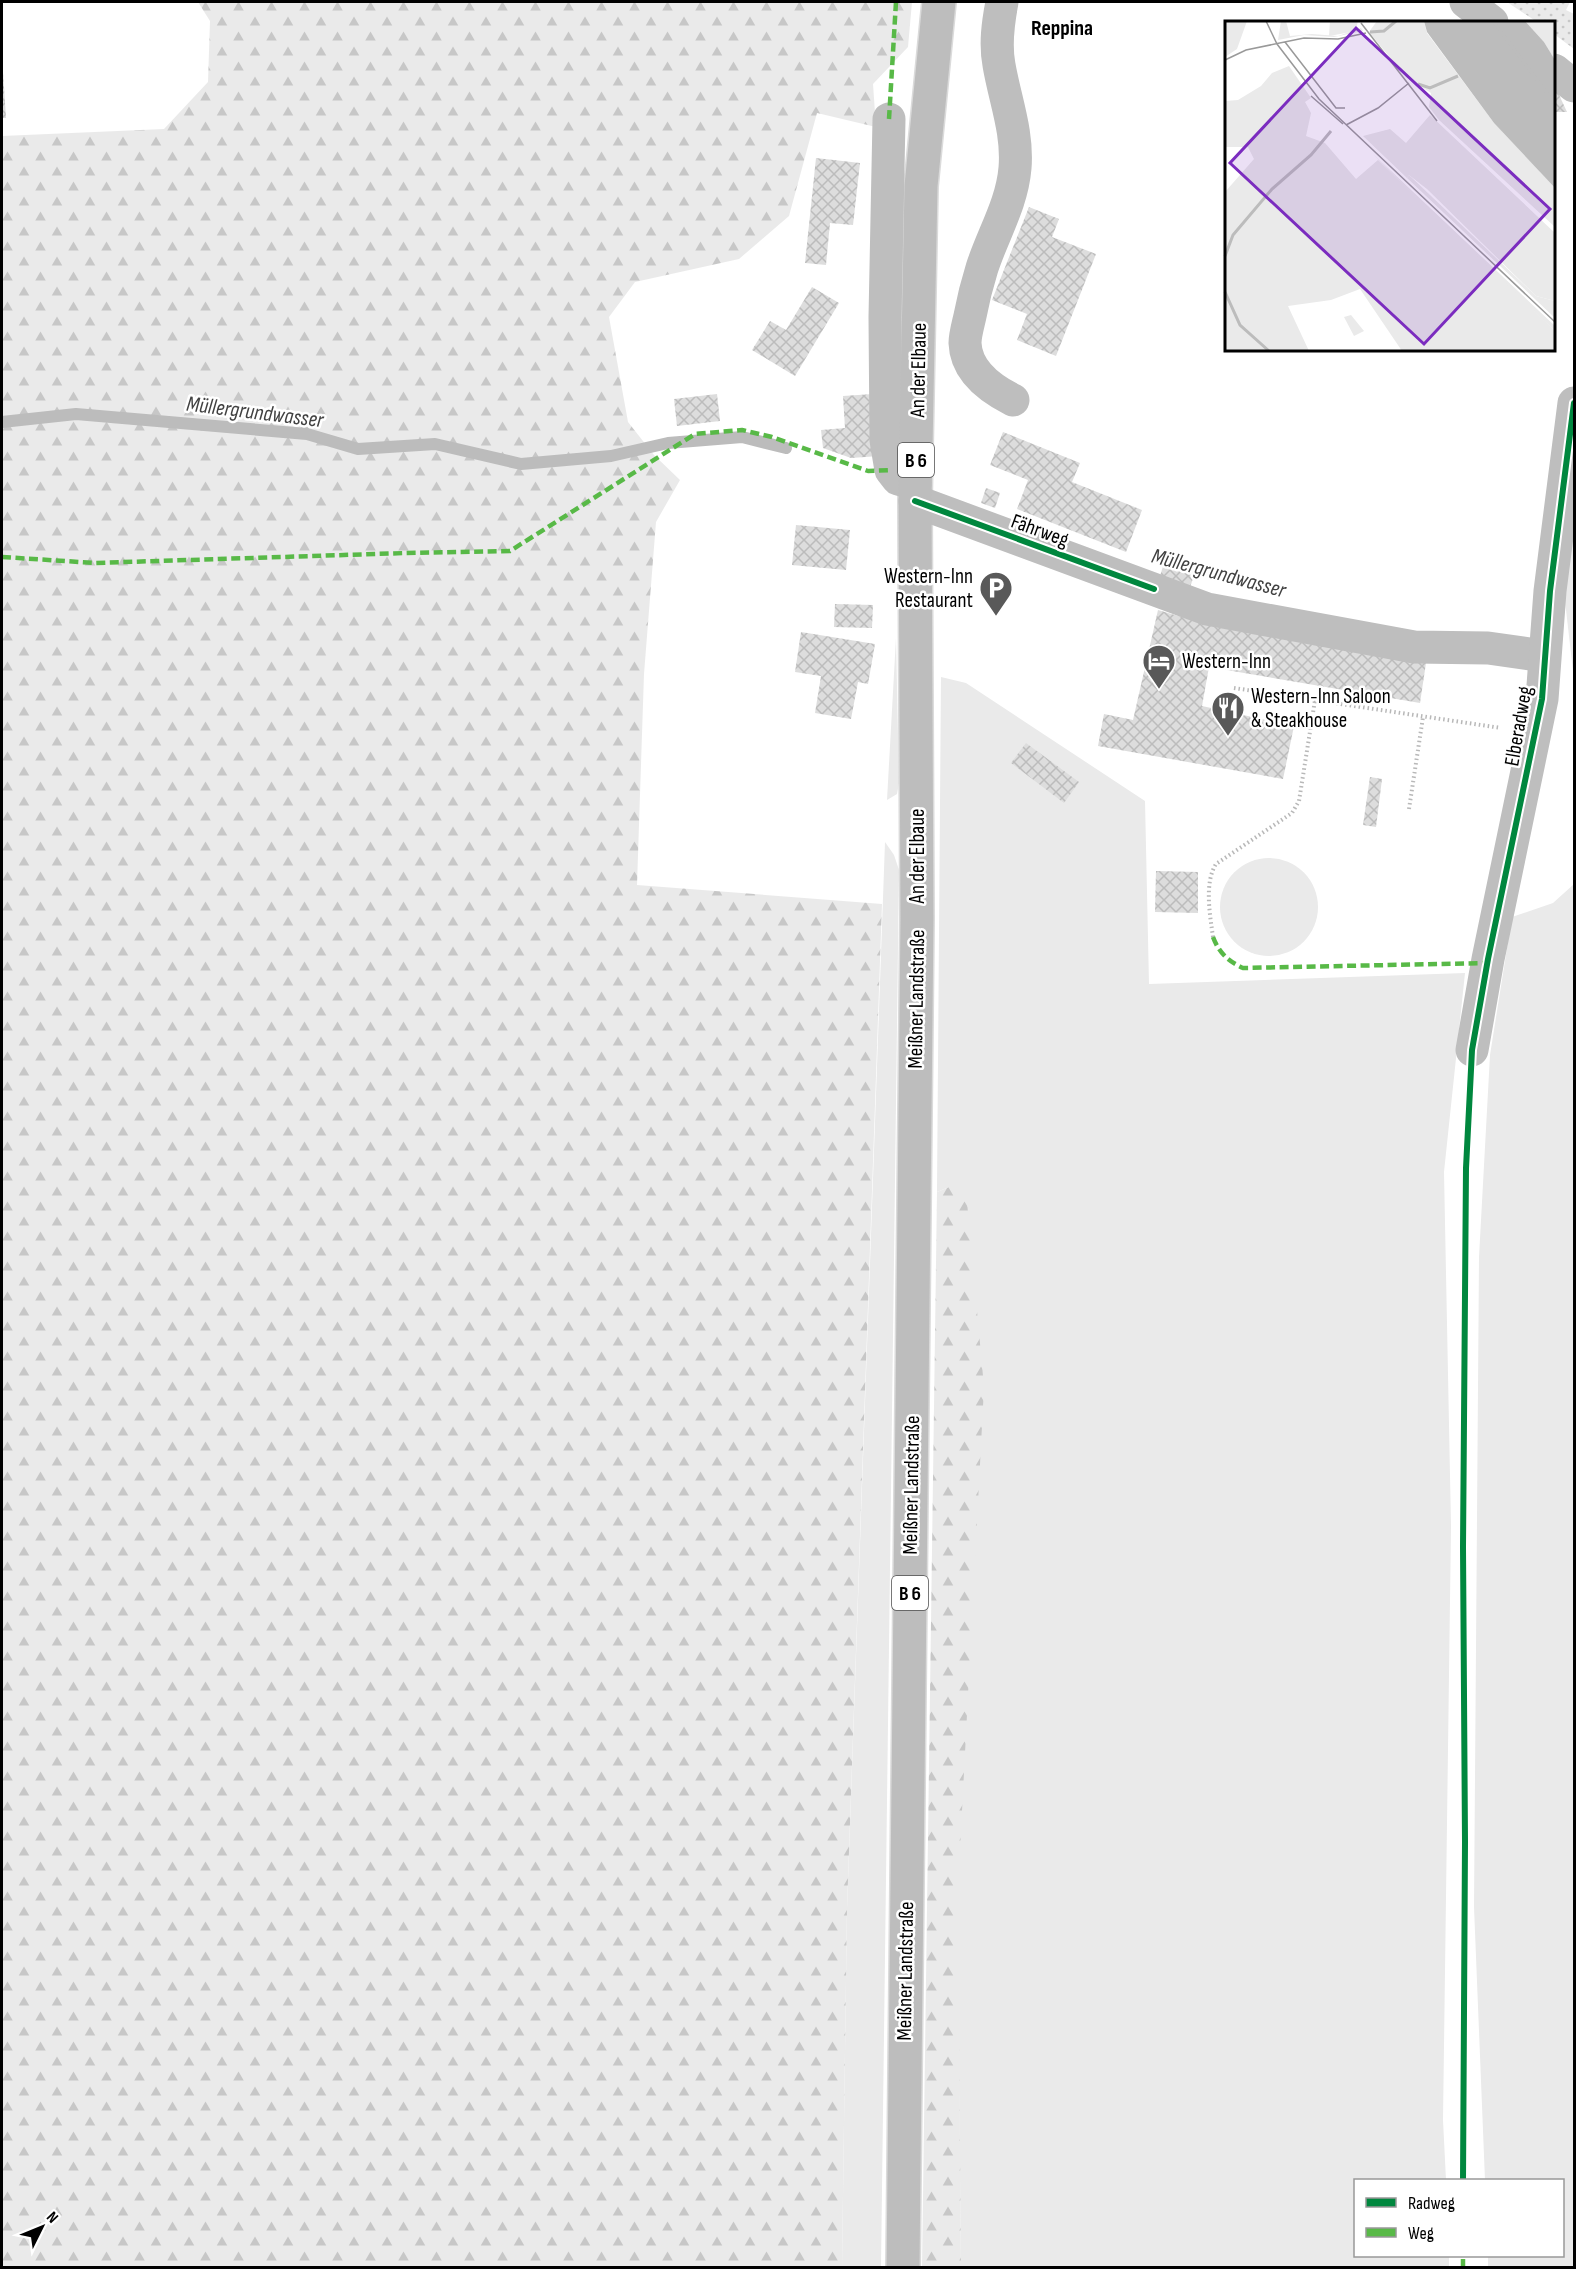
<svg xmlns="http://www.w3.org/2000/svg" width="1576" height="2269" viewBox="0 0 1576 2269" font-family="'Sofia Sans Condensed',sans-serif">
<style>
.green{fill:#eaeaea}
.forest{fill:url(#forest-firs)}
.garden{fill:url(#garden-dots)}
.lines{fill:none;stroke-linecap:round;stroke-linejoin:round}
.stream{stroke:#bcbcbc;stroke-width:12}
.building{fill:url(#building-cross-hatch)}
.major-casing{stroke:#dbdbdb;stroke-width:36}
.path{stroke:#b8b8b8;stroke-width:4;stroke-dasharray:1.5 3;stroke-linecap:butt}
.minor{stroke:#bebebe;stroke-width:33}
.major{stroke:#bdbdbd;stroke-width:33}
.quiet{stroke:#58b947;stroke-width:4.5;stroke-dasharray:9 4.5;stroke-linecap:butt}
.cycleway-casing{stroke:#fff;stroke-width:10}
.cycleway{stroke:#00873e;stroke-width:6}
.labels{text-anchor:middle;stroke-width:5;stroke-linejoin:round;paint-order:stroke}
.shield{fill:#fff;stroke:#4c4c4c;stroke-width:1.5}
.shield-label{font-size:20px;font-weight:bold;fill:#000}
.street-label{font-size:21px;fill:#000;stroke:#fff}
.poi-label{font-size:21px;fill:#000;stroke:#fff;text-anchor:start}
.neighbourhood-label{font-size:22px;font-weight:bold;fill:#000;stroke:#fff}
.water-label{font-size:22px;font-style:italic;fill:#414141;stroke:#fff}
.inset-river{fill:none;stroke:#bcbcbc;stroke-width:3}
.inset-road{fill:none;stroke:#999;stroke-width:1.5}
.view{fill:#7b2cbf;fill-opacity:0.15;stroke:#7b2cbf;stroke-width:3}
.inset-edge{fill:none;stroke:#000;stroke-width:3}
</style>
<defs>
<pattern id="forest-firs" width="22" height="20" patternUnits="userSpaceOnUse" patternTransform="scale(1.5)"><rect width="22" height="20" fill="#eaeaea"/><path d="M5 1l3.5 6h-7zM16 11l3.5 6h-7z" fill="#c7c7c7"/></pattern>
<pattern id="garden-dots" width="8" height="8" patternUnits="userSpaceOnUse" patternTransform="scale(1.5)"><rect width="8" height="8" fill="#eaeaea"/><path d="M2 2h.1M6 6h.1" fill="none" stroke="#c7c7c7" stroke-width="1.8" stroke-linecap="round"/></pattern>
<pattern id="building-cross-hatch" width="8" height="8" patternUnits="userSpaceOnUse" patternTransform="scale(1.5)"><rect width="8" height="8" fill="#ddd"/><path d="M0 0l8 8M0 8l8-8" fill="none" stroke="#bcbcbc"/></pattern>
</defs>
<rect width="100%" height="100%" fill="#fff"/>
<g class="green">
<polygon points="1574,516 1574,680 1565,601"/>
<polygon points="896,638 899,783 897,794 887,800"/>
<polygon points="941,677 966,683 1145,801 1149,984 1465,973 1444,1172 1451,1526 1443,2120 1446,2180 1356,2180 1356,2256 1449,2256 1449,2267 961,2267 949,1187 937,1192"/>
<polygon points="885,842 894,855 899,870 881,2267 842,2268 847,1909"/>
<circle cx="1269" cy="907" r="49"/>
<polygon points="1574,884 1574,2267 1488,2267 1488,2256 1562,2256 1562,2180 1485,2180 1474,1907 1479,1257 1490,1055 1512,917 1553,903"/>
</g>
<g class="forest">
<polygon points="198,2 912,2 908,47 873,84 876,127 817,113 789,216 739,259 635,282 609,317 628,422 654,455 680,480 656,522 644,674 637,885 882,904 847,1909 842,2267 2,2267 2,136 164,129 208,82 210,21"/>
<polygon points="949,1187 966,1191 984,1387 958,1888 961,2267 922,2268 937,1192"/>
</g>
<polygon class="garden" points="1507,2 1570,2 1566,10 1574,14 1574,49 1554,34 1554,22 1537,22"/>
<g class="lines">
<polyline class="stream" points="2,422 76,414 307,434 358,449 435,444 521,464 611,456 668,443 742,437 786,448"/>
</g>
<g class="building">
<polygon points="2,72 3,72 6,118 2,118"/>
<polygon points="1554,85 1555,86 1567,112 1554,112"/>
<polygon points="816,158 860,163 853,225 830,223 826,265 805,263"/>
<polygon points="1029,207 1059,219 1052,237 1096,254 1056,356 1017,340 1027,314 992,300"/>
<polygon points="812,287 839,303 795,376 752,350 770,321 786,330"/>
<polygon points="717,394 720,421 677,426 674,399"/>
<polygon points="873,394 879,456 851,458 823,448 821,430 845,428 843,396"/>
<polygon points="1003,432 1080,463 1072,482 1142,510 1126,552 1017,509 1028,480 990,465"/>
<polygon points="986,488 1000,493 995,508 981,503"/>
<polygon points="796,525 850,530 846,570 792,565"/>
<polygon points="1166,557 1197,567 1189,590 1159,579"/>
<polygon points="835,604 873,605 872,628 834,627"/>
<polygon points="1158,610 1216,627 1426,663 1420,703 1209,667 1202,706 1294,726 1283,779 1098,746 1104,714 1133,720"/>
<polygon points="801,632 875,644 868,684 858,682 851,719 815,713 821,676 795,672"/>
<polygon points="1026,743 1079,782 1064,803 1011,763"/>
<polygon points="1370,777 1382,779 1376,827 1363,825"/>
<polygon points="1156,871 1198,872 1198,913 1155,912"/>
</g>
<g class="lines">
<g class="major-casing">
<polyline id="major" points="903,2268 917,919 915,501 921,186 939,2"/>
</g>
<g class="path">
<polyline points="1234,688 1501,728"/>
<polyline points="1409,809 1423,717"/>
<path d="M1213 937C1210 915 1204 883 1216 864L1292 813 1299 801 1315 700"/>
</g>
<g class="minor">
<path d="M1002 2C998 23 995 44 999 65 1005 100 1018 132 1015 168 1012 204 993 234 982 268 977 284 973 300 970 316 968 325 965 335 965 343 966 371 991 389 1013 400"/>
<polyline points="1466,2 1492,22"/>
<polyline points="1554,70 1574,86"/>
<polyline points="889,119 885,317 886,440 891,470 898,479 915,484"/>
<polyline points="915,501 1207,609 1414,647 1488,648 1544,656"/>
<polyline points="1472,1050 1488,959 1542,699 1550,591 1574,403"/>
</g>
<use href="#major" class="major"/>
<g class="quiet">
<polyline points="889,119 896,2"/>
<polyline points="2,557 95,563 406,553 510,551 695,434 742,430 772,437 868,471 891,470"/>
<path d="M1213 937C1219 953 1228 961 1243 968L1487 963"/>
<polyline points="1463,2268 1463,2256"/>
</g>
<g class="cycleway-casing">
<g id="cycleway">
<polyline points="915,501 1154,589"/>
<polyline points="1463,2180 1465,1842 1463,1547 1466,1168 1472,1050 1488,959 1542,699 1550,591 1574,403"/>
</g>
</g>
<use href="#cycleway" class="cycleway"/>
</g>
<defs>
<g id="parking-pin" transform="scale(1.725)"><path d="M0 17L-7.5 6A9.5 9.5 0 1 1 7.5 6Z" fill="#595959" stroke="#fff"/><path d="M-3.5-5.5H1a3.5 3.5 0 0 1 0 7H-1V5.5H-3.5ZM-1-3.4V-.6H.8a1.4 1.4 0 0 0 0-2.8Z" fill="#fff"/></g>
<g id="hotel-pin" transform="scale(1.725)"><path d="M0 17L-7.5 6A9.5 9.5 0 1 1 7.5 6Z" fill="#595959" stroke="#fff"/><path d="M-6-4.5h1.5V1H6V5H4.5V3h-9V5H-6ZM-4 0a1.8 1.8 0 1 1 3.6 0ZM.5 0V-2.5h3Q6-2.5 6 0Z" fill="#fff"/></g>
<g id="restaurant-pin" transform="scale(1.725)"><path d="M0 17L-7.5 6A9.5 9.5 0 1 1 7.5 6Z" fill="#595959" stroke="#fff"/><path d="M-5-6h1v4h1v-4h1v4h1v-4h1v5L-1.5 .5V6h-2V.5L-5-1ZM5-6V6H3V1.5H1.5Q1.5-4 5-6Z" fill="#fff"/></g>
</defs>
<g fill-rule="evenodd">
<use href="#parking-pin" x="996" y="588"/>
<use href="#hotel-pin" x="1159" y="661"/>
<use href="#restaurant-pin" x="1228" y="708"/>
</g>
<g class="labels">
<g class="shield">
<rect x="898" y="443" width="36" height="34" rx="4.5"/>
<rect x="892" y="1576" width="36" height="34" rx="4.5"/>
</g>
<g class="shield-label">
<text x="916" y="467">B 6</text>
<text x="910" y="1600">B 6</text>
</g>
<g class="street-label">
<text transform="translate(918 370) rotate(-89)" y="7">An der Elbaue</text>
<text transform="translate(1040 530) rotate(20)" y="7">Fährweg</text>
<text transform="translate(1518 726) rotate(-80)" y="7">Elberadweg</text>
<text transform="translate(917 856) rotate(-90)" y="7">An der Elbaue</text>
<text transform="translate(916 999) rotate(-89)" y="7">Meißner Landstraße</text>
<text transform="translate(911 1485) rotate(-89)" y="7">Meißner Landstraße</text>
<text transform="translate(905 1971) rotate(-89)" y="7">Meißner Landstraße</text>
</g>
<g class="poi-label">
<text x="973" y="583" text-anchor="end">Western-Inn<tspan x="973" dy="24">Restaurant</tspan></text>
<text x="1182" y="668">Western-Inn</text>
<text x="1251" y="703">Western-Inn Saloon<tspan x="1251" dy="24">&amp; Steakhouse</tspan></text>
</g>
<g class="neighbourhood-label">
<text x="1062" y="35">Reppina</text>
</g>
<g class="water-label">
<text transform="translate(255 411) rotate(7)" y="8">Müllergrundwasser</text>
<text transform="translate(1219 572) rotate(15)" y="8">Müllergrundwasser</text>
</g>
</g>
<g transform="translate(1225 21)">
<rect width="330" height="330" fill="#fff"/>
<path d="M56 0H61L65 15 87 13 113 15 136 7 138 10 109 16 79 14 53 19ZM152 0H199L202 12 269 102 330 167V206L214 99 204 86 206 72 181 56 144 11ZM300 0H330V39L319 21ZM205 94 330 212V280L311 275 202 168 184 154 182 157 138 115 165 108 181 122ZM148 133 330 305V310L236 222Z" fill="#eaeaea"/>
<path d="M0 0H22L12 28 0 36ZM64 45 86 77 80 81 86 92 81 115 100 122 131 158 153 139 330 310V330H177L135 268 106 279 63 285 84 330H0V171L29 138 23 126H0V80L13 79 36 65 47 52ZM184 154 311 275 330 280V297L182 157ZM126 294 139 310 129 315 119 296Z" fill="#eaeaea"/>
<path d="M105 0H133L131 8 137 9 104 15Z" fill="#eaeaea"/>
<path d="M199 0H300L319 21 330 39V167L269 102 202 11Z" fill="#bcbcbc"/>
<path class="inset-river" d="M268 0 330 83M145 11 159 10 171 0M193 63 205 67 233 55M0 235 8 214 47 168 86 134 106 110M0 271 15 304 44 330"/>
<path class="inset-road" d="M41 0 52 23 94 78 330 301M136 2 212 100M60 21 111 87H120M0 39 21 29 79 17 113 18 141 12M86 75 118 103M121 104 153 87 184 62"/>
<path class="view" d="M131 7 325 188 199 323 5 142Z"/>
<rect width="330" height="330" class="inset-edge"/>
</g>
<rect width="1576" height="2269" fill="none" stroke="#000000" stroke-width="6"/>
<rect x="1354" y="2179" width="210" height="78" fill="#ffffff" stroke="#999999" stroke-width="1.5"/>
<rect x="1366" y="2198" width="30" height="9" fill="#00873e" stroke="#999999" stroke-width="1.5"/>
<text x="1408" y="2209" font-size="18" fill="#000000">Radweg</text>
<rect x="1366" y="2228" width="30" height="9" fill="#58b947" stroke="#999999" stroke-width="1.5"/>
<text x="1408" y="2239" font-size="18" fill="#000000">Weg</text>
<g transform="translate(42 2227) rotate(47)" stroke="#ffffff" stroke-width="4.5" paint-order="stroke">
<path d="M0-4.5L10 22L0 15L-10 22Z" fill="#000000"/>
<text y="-9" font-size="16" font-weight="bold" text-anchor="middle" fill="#000000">N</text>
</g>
</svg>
